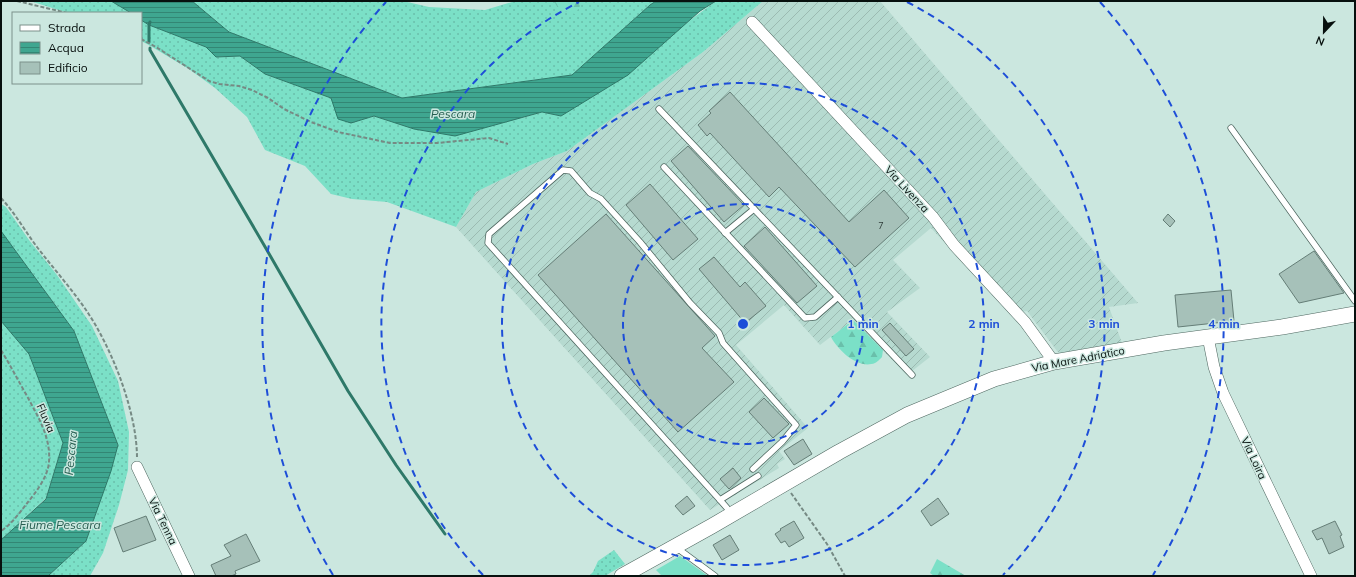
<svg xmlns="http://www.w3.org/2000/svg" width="1356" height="577" viewBox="0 0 1356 577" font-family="Mulish,sans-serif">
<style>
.industrial{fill:url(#industrial-furrows)}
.grass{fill:url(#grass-dots)}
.forest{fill:url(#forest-firs)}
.garden{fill:#7be0c7}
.water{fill:url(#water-rules);stroke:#2e7969}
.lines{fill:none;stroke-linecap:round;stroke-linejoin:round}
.stream{stroke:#2e7969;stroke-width:3}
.building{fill:#a6c1b9;stroke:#657e77}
.lane-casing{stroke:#4e6760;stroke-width:7}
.street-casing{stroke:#4e6760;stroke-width:12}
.secondary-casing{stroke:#4e6760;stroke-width:16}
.path{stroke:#768a84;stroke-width:2;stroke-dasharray:4 2;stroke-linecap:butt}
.lane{stroke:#fff;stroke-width:5.5}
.street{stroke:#fff;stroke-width:11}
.secondary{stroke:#fff;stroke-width:15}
.ring{fill:none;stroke:#1d4ed8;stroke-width:2;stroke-dasharray:7 5}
.labels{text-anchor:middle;stroke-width:3;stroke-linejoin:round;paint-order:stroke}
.number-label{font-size:9px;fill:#2f3c39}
.street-label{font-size:11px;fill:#07100e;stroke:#cbe7df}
.water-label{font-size:12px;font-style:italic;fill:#285f52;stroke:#cbe7df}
.centre{fill:#1d4ed8;stroke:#cbe7df;stroke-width:2}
.ring-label{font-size:12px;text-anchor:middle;font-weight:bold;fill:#1d4ed8;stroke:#cbe7df;stroke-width:3;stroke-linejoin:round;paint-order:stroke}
</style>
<defs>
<pattern id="industrial-furrows" width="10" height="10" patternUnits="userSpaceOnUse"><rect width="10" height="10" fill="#b6dad0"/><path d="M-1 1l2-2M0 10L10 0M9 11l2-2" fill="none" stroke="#9bbab1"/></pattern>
<pattern id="grass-dots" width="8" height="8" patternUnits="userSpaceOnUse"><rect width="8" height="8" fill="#7be0c7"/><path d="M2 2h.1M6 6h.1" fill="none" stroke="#69bfaa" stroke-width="1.8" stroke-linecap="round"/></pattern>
<pattern id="forest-firs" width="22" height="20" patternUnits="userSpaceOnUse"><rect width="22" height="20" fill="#7be0c7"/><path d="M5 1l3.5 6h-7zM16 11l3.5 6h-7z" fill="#69bfaa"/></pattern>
<pattern id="water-rules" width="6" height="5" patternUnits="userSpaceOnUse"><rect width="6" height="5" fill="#3fa690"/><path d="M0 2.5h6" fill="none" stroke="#338674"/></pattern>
</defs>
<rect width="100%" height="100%" fill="#cbe7df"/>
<polygon class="industrial" points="763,1 880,1 1138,303 1109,307 1122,343 1060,355 1027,311 1010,313 931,228 893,260 920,288 887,312 930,357 907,375 853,320 820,345 784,305 736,345 808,428 779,451 785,459 777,464 779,468 710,510 456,227 476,192 533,164 567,151 703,52"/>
<g class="grass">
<polygon points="30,1 111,1 131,13 68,13"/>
<polygon points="192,1 403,1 429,7 485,10 512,2 513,1 656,1 650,5 572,75 402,98 229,32"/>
<polygon points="716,1 763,1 703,52 567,151 533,164 476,192 456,227 387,202 352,199 331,194 305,166 265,150 247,117 215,88 189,69 147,44 141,41 141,20 149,25 206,47 216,57 240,56 265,74 331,98 351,123 374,116 414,129 522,118 542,112 561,116"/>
<polygon points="1,204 6,207 29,240 57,275 92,326 118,381 129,432 128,470 119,505 103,553 90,576 48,576 86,541 118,445 74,331 1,231"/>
<polygon points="1,321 29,354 63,443 46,498 1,540"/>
<polygon points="614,550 625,564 605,576 589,576 593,572 598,561"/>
</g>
<g class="forest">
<polygon points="554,1 583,1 575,14 559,10"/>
<path d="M853 320 883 350 882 357C880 359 877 362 875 363 858 370 838 350 831 337Z"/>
<polygon points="937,559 966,576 934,576 930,573"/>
</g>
<polygon class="garden" points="680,556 708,576 662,576 656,570"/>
<g class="water">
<polygon points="111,1 192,1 229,32 402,98 572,75 650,5 656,1 716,1 700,11 628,75 561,116 542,112 455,136 414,129 374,116 351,123 338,119 331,98 265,74 240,56 216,57 206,47 149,25 141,20 141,13 131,13"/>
<polygon points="1,231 74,331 118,445 111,471 86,541 48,576 1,576 1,540 46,499 63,443 29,354 1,321"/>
</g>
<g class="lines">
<g class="stream">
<polyline points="149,42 149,25 150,22"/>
<polyline points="150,48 150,50 264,245 348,391 396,465 445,534"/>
</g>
</g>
<g class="building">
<polygon points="730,92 849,222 884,190 909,218 855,267 779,187 769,197 710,133 707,136 698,125 711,113 709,111"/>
<polygon points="688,146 744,205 724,222 671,161"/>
<polygon points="650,184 698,239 673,260 626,205"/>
<polygon points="606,214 715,336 702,348 734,382 678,432 538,275"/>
<polygon points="1168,214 1175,221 1170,227 1163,220"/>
<polygon points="765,227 817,286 797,303 744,246"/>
<polygon points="1314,251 1344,293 1299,303 1279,274"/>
<polygon points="714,257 740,287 745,282 766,306 745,323 699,269"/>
<polygon points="1231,290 1234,321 1178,327 1175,295"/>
<polygon points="890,323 914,349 906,356 882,330"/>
<polygon points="764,398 789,424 773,438 749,412"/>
<polygon points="803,439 812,454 794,465 784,451"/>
<polygon points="733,468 741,478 729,489 720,479"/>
<polygon points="687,496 695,506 683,515 675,506"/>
<polygon points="938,498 949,514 931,526 921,511"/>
<polygon points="146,516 156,540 123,552 114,528"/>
<polygon points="794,521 804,538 789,547 785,541 781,543 775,534 781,530 780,529"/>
<polygon points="1335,521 1342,535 1340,536 1344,547 1329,554 1322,538 1317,540 1312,531"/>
<polygon points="246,534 260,561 235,571 236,574 231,576 216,576 211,565 231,556 224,545"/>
<polygon points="730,535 739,550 722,560 713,545"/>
</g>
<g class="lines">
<g class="lane-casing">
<g id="lane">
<polyline points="659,109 912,375"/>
<polyline points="1231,128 1355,301"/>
<polyline points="664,167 805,318 815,317 838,297"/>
<polyline points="725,233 754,209"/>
<polyline points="753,469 782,442 796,425 723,343 719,333 690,303 640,242 601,199 590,193 571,171 563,170 489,234 488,243 720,500 758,476"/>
<polyline points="720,500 727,508"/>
<polyline points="677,548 715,576"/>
</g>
</g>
<g class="street-casing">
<g id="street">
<polyline points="752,22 933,217 954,245 1025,322 1054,362"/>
<polyline points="1208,337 1214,367 1223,393 1311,576"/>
<polyline points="137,467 189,576"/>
</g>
</g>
<g class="secondary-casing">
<polyline id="secondary" points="622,576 712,526 839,452 907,415 994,379 1054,362 1164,343 1282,327 1355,314"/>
</g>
<g class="path">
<polyline points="17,1 67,13"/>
<polyline points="141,39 156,47 209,81 219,84 239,86 252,90 268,98 284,109 311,122 338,132 390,143 437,143 489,138 508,144"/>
<path d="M1 198C15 213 25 231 37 247 53 268 71 288 86 310 112 348 137 412 137 458"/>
<path d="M1 350C10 365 18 380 27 396 38 417 51 437 49 462 48 476 37 491 28 502 20 512 12 524 1 531"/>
<polyline points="791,493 827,544 845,576"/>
</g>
<use href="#lane" class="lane"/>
<use href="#street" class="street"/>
<use href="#secondary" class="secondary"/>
</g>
<g class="ring">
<circle cx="743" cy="324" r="120"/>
<circle cx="743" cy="324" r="241"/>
<path d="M483 575A361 361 0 0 1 579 2M907 2A361 361 0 0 1 1003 575"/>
<path d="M333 575A481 481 0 0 1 386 2M1100 2A481 481 0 0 1 1153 575"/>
</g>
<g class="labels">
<g class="number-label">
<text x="881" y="229">7</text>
</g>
<g class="street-label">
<text transform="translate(907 189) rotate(47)" y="4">Via Livenza</text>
<text transform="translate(1078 359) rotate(-11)" y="4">Via Mare Adriatico</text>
<text transform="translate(46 418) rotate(66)" y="4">Fluvia</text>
<text transform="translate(1254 458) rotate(65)" y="4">Via Loira</text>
<text transform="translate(163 521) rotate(64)" y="4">Via Tenna</text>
</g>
<g class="water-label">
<text x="453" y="118">Pescara</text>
<text transform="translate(71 453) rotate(-84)" y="4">Pescara</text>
<text x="60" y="529">Fiume Pescara</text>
</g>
</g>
<circle cx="743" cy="324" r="6" class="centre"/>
<g class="ring-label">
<text x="863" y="328">1 min</text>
<text x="984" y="328">2 min</text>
<text x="1104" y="328">3 min</text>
<text x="1224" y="328">4 min</text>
</g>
<rect width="1356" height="577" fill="none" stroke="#07100e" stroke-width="4"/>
<rect x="12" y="12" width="130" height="72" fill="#cbe7df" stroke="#7d918b"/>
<rect x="20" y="25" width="20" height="6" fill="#ffffff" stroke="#7d918b"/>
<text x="48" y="32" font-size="12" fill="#07100e">Strada</text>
<rect x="20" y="42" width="20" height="12" fill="url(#water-rules)" stroke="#7d918b"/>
<text x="48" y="52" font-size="12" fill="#07100e">Acqua</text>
<rect x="20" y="62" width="20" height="12" fill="#a6c1b9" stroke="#7d918b"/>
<text x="48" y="72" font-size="12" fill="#07100e">Edificio</text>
<g transform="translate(1324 32) rotate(202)" stroke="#cbe7df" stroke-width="3" paint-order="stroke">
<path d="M0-3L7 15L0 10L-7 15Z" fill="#07100e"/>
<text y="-6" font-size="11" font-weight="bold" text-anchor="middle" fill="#07100e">N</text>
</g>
</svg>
